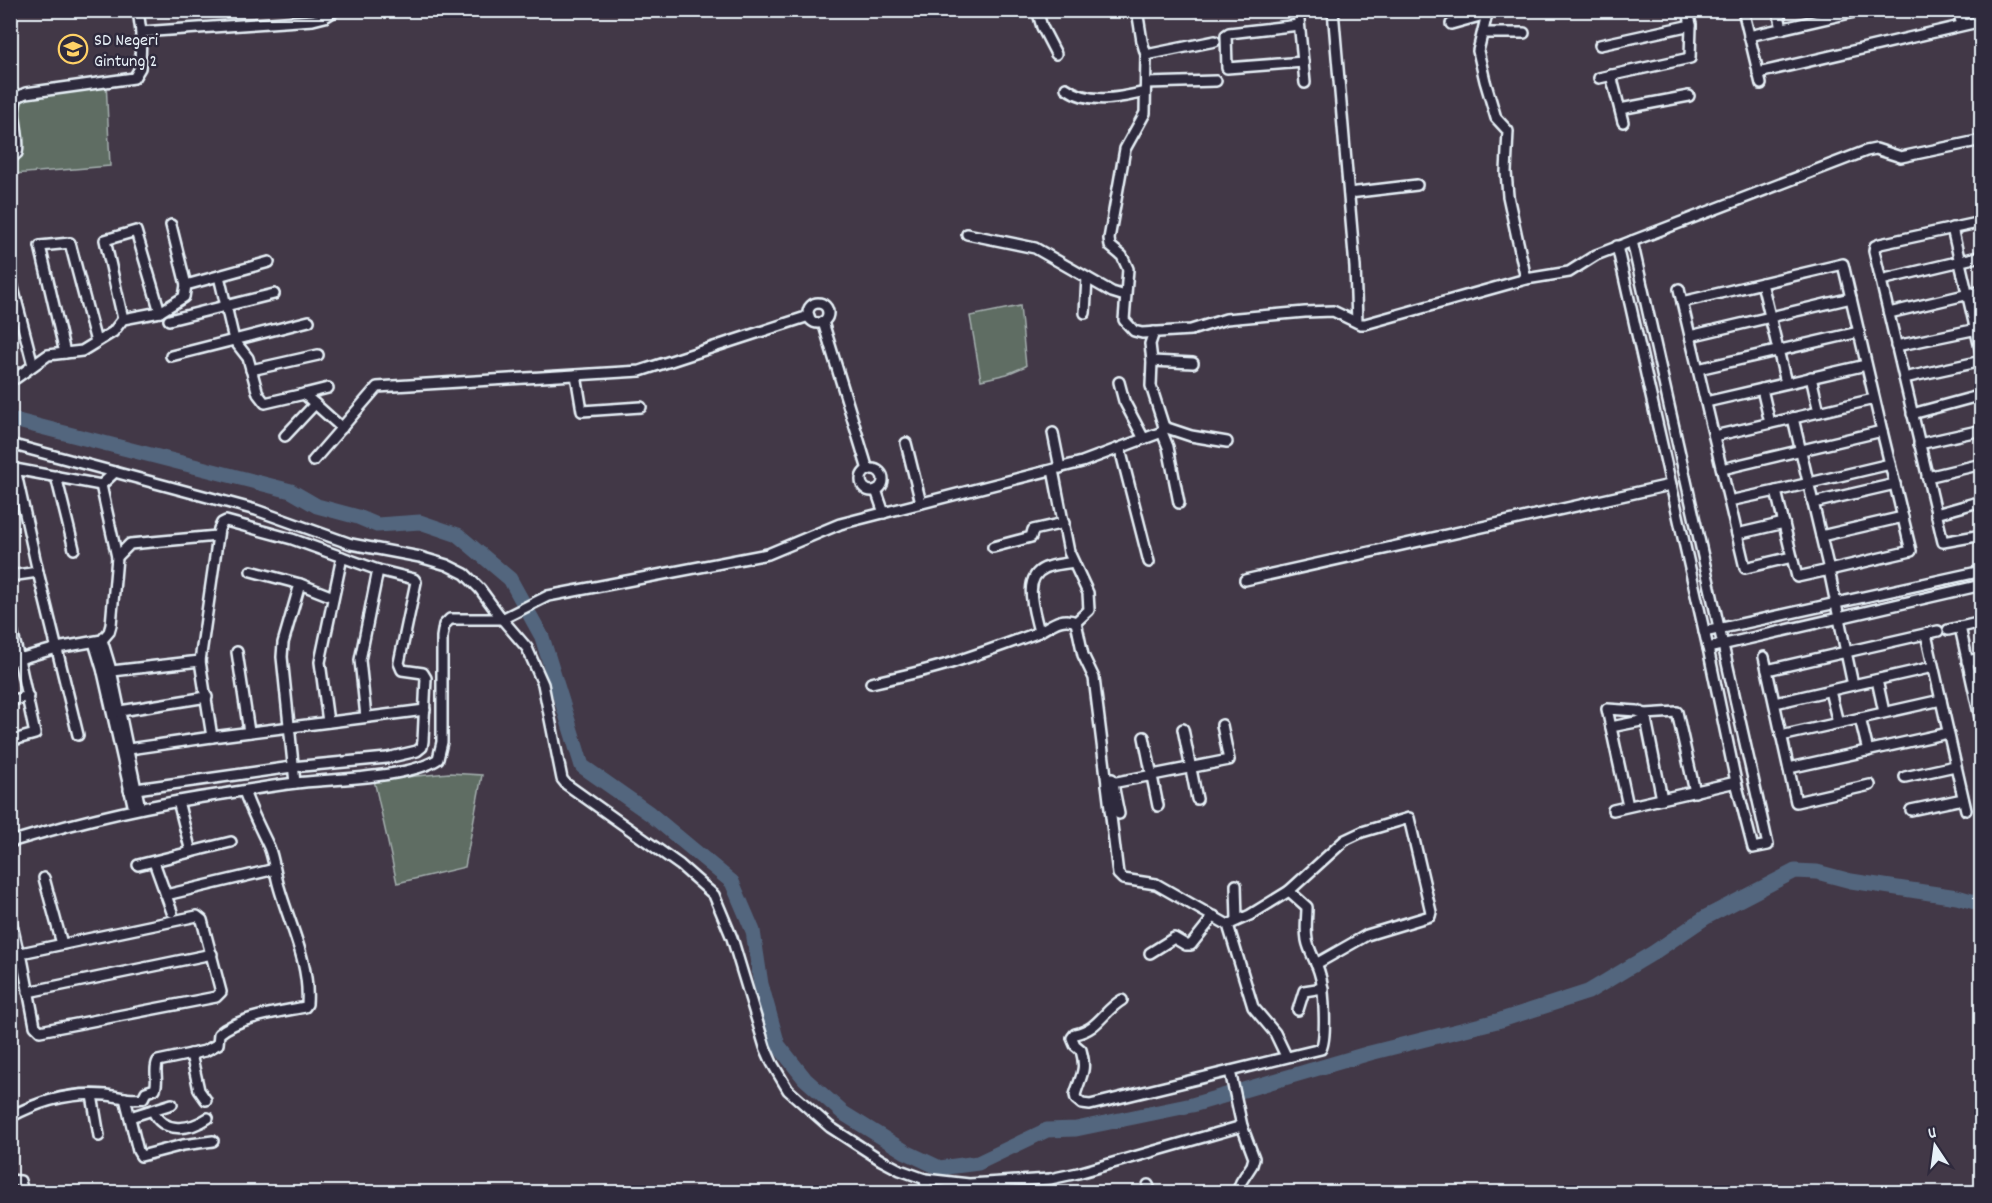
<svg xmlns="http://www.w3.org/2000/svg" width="1992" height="1203" viewBox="0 0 1992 1203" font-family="Dekko,sans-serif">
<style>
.green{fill:#5f6d64;stroke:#a4afae;stroke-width:1.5}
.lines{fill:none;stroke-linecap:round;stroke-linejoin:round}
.river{stroke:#53667e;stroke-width:15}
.minor-casing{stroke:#e8f1f8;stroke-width:14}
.minor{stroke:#2f2a3d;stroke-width:9}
.labels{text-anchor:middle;stroke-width:5;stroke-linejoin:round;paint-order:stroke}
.poi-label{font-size:18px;fill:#e8f1f8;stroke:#2f2a3d;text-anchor:start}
</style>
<rect width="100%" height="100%" fill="#423847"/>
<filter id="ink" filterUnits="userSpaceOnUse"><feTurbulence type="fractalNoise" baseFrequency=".0167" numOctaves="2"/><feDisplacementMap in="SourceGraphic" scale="12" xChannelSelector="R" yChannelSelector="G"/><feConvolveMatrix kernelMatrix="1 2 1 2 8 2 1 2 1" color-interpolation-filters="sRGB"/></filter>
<g filter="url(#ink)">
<g class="green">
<polygon points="106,80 110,166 14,174 18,92 47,85"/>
<polygon points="1020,306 1026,366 1007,374 981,380 970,316"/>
<polygon points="449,773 482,775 465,867 397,883 374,780"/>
</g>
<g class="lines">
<polyline class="river" points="10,419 291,491 317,506 358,517 377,525 420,522 458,535 510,579 542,637 582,766 649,813 732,882 753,931 761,984 778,1045 805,1079 843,1113 906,1152 940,1168 978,1163 1047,1130 1076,1129 1192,1105 1370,1053 1501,1020 1588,992 1653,953 1706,917 1795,871 1817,872 1851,881 1957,897 1982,904"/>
<g class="minor-casing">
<g id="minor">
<polyline points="138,10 141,32"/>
<polyline points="1037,10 1042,27 1056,54"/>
<polyline points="1137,10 1142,41 1146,55 1145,113 1125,149 1109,239 1110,246 1122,256 1128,269 1124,320 1134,331 1142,333 1191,330 1226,319 1305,312 1333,311 1360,324 1365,324 1526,279 1569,272 1596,255 1866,151 1876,149 1901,157 1982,140"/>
<polyline points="1298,10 1305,83"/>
<polyline points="1333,10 1355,267 1357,322"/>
<polyline points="1485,10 1487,14 1478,51 1485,81 1496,118 1508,131 1506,172 1508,196 1526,279"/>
<polyline points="1743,10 1761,84"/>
<polyline points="1778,10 1782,29"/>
<polyline points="1958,10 1962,25"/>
<polyline points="1451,24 1487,14"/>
<polyline points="1299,25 1229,33 1226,35 1227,68 1303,62"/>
<polyline points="1483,33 1524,33"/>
<polyline points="1749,36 1863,10"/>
<polyline points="1600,45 1691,25"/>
<polyline points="1146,55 1215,41"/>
<polyline points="1758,73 1982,21"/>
<polyline points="1611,75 1623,122"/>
<polyline points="1599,78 1690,58 1691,25 1688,10"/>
<polyline points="1146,83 1216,81"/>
<path d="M1066 88C1089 105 1119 98 1145 92"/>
<polyline points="1620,109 1689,96"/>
<path d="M10 159 17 153C21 135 10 116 17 97L26 93 134 78 140 68 141 32 313 20 325 17 336 10"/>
<polyline points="1349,193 1417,185"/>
<polyline points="1982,222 1880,244 1875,246 1874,251 1943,542 1982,535"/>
<polyline points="171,225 186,285"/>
<polyline points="1952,228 1982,357"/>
<polyline points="967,234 1035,248 1112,292 1125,296"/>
<polyline points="1617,246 1708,648 1736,782 1753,848 1768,845 1632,241"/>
<polyline points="10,276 33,365"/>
<polyline points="219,276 234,340 248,358 258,394 265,403 304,394 342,428"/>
<polyline points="1881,280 1982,256"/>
<polyline points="1762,283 1786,383"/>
<polyline points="1679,289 1682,302 1745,568 1792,557 1776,491 1729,501"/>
<polyline points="1682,302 1843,264 1882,431 1722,469"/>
<circle cx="818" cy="313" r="10"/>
<polyline points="1085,313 1087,278"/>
<polyline points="1889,313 1982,291"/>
<polyline points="123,319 105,240 136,231 160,312"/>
<polyline points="169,320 274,294"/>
<polyline points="823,322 868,470"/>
<polyline points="1690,336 1851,298"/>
<polyline points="1896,346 1982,328"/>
<polyline points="65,353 40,246 70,243 96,342"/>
<polyline points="171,356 309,321"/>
<polyline points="1152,361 1193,363"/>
<polyline points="1698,369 1859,332"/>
<polyline points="251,370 318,355"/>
<polyline points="576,375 582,411 641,407"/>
<polyline points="10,376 16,378 48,355 82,351 113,332 123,319 160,312 184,297 186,285 269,262"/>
<polyline points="1811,377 1819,412 1874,399"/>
<polyline points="1904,378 1982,361"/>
<polyline points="1119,382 1124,401 1144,439"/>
<polyline points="1762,389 1770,423"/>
<polyline points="304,394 328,388"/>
<polyline points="1706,402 1866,365"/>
<polyline points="1912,414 1982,395"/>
<polyline points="1793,418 1819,412"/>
<polyline points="1164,427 1191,436 1227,442"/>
<polyline points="1882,431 1890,464"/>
<polyline points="1162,432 1168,447 1179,503"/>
<polyline points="1053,433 1060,468"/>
<polyline points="285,436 315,404"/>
<polyline points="1714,436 1793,418 1829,570 1911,551 1890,464 1776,491"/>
<polyline points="906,443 921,503"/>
<polyline points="10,444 256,510 351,544 420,557 447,565 465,574 480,589 502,619 527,648 543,684 562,779 566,784 680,865 714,895 732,938 765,1047 772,1063 788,1090 830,1127 881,1160 900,1170 925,1179 969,1184 1050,1179 1078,1173 1242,1126"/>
<polyline points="1919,444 1982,430"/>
<polyline points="1120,449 1149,562"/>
<polyline points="313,461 377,387 640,371 809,316"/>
<circle cx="872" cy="480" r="11"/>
<polyline points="1053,470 1069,552 1088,593 1089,610 1076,622 1083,655 1094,678 1118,874 1123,879 1156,884 1228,925 1253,1007 1275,1033 1286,1056"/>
<polyline points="56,476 74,549"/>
<polyline points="1927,477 1982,464"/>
<polyline points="876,490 884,513"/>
<polyline points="1813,503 1895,484"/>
<polyline points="1936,514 1982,501"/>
<polyline points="1737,534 1784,523"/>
<polyline points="1821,536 1903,517"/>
<polyline points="993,547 1031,537 1033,530 1064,523"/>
<polyline points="117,557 130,544 217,536"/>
<polyline points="1792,557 1797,577 1829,570 1846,652 1938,631"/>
<polyline points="251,571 300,584 283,643 282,657 295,783"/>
<polyline points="38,572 78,735"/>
<polyline points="10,576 38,572 15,469 101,485 115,472"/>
<polyline points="1245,580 1670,485"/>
<polyline points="300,584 333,597"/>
<polyline points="10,623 19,659 57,648 102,640 109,632 111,625 117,557 101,485"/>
<polyline points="1960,627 1982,727"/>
<polyline points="1948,630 1982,622"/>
<path d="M1039 632C1035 613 1021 578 1045 568 1054 564 1064 564 1073 562"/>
<polyline points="1704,632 1982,571"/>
<polyline points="1926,634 1966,810"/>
<polyline points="102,640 111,670 140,808"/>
<polyline points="94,642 103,672 134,809"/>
<polyline points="1708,648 1982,585"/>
<polyline points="237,652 249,732"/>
<polyline points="1764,657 1767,670 1846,652 1853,685 1933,667"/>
<polyline points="10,661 19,659 35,734 10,741"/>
<polyline points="1967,661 1982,658"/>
<polyline points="1767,670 1796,802 1870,785"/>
<polyline points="103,672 200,661 219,529 222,523 226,521 292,539 378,570 414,579 416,582 399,663 402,670 423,673 426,678 423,741 422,747 417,751 387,758 292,767 129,790"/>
<polyline points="1877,680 1884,712"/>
<path d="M871 683C898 677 925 671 951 663 979 654 1007 644 1034 634 1049 628 1059 615 1076 622"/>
<polyline points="1830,691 1838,723"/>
<polyline points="10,701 28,696"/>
<polyline points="1775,703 1853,685"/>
<polyline points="114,712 207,697"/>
<polyline points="1645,714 1677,712 1695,792"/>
<polyline points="366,717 360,660 378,570"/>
<polyline points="1860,718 1868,751"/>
<polyline points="328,722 320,662 342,557"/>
<polyline points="1611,727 1646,720"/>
<polyline points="1183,729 1197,799"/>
<polyline points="1781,736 1941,700"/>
<polyline points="212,737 425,710"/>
<polyline points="1144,737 1158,806"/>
<polyline points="122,750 212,737 200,661"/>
<polyline points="1789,768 1948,733"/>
<polyline points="1905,777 1955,766"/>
<polyline points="1112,779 1119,814"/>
<polyline points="1107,784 1229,760 1222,725"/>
<polyline points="178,801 191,852"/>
<polyline points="1628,806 1607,709 1637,711 1645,714 1662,799"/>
<polyline points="1613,810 1736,782"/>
<polyline points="1911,810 1963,799"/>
<path d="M10 842C80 821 151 804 223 794 247 790 271 786 296 783 332 779 410 778 438 759L442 742V637L444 625 450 619H502L548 596 768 554 840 524 1082 462 1162 432 1164 427 1151 386 1152 361 1150 344 1154 332"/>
<polyline points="154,862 172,912"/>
<polyline points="138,865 231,842"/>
<polyline points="44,878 62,944"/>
<polyline points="1236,885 1237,920"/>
<polyline points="166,895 271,870"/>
<polyline points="10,916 17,947"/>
<polyline points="1228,925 1250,915 1289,891 1345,840 1362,832 1409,818 1431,912 1430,916 1367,935 1316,964"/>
<polyline points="10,944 15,945 21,953 35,1026 40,1031 216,997 221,992 202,920 197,916 21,953"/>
<polyline points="1150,953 1174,938 1186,945 1191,945 1214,916"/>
<polyline points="28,992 212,954"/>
<path d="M1122 1000C1103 1011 1099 1029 1075 1034L1072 1038 1075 1045 1081 1050C1087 1071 1081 1075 1075 1095L1076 1099 1082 1104 1090 1105 1230 1071"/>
<polyline points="1298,1010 1304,991 1323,988"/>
<polyline points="191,1054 199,1090 206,1100"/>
<polyline points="92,1095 99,1136"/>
<polyline points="125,1098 138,1151 141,1156 183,1145 213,1141"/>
<path d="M153 1111C163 1134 190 1130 208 1118"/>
<path d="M10 1117C39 1101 73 1092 106 1095 118 1096 131 1101 143 1098L146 1092 155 1089C159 1080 153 1069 158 1061L205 1051 218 1044 219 1034C238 1017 280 1012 305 1007L307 1004C310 963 290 926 279 887 275 874 274 859 269 847 260 828 251 811 244 791"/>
<polyline points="130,1117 172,1104"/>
<polyline points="925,1179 927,1192"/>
<polyline points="10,1180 20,1181 23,1192"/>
<polyline points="1148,1185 1151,1192"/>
<path d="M1237 1192 1241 1182 1252 1165 1254 1158 1242 1126 1230 1071 1321 1049C1327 1037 1324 988 1320 975 1317 962 1309 952 1307 940 1305 928 1307 918 1307 907L1289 891"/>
</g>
</g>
<use href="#minor" class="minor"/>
</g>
</g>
<defs>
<g id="school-ring" transform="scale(1.5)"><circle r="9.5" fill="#2f2a3d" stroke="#ffd166" stroke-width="1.5"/><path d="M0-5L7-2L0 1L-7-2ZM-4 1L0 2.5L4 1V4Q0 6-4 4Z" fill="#ffd166"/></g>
</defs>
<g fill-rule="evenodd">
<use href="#school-ring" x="73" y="49"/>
</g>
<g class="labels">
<g class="poi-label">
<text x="94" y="45">SD Negeri<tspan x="94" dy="21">Gintung 2</tspan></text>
</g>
</g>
<rect width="1992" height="1203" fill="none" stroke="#2f2a3d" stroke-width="36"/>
<rect x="18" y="18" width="1956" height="1167" fill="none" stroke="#e8f1f8" stroke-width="2" filter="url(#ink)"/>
<g transform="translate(1935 1146) rotate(347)" stroke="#2f2a3d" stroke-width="4.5" paint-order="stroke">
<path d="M0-4.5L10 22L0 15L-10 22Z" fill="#e8f1f8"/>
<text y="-9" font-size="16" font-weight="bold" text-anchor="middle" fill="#e8f1f8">U</text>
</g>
</svg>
